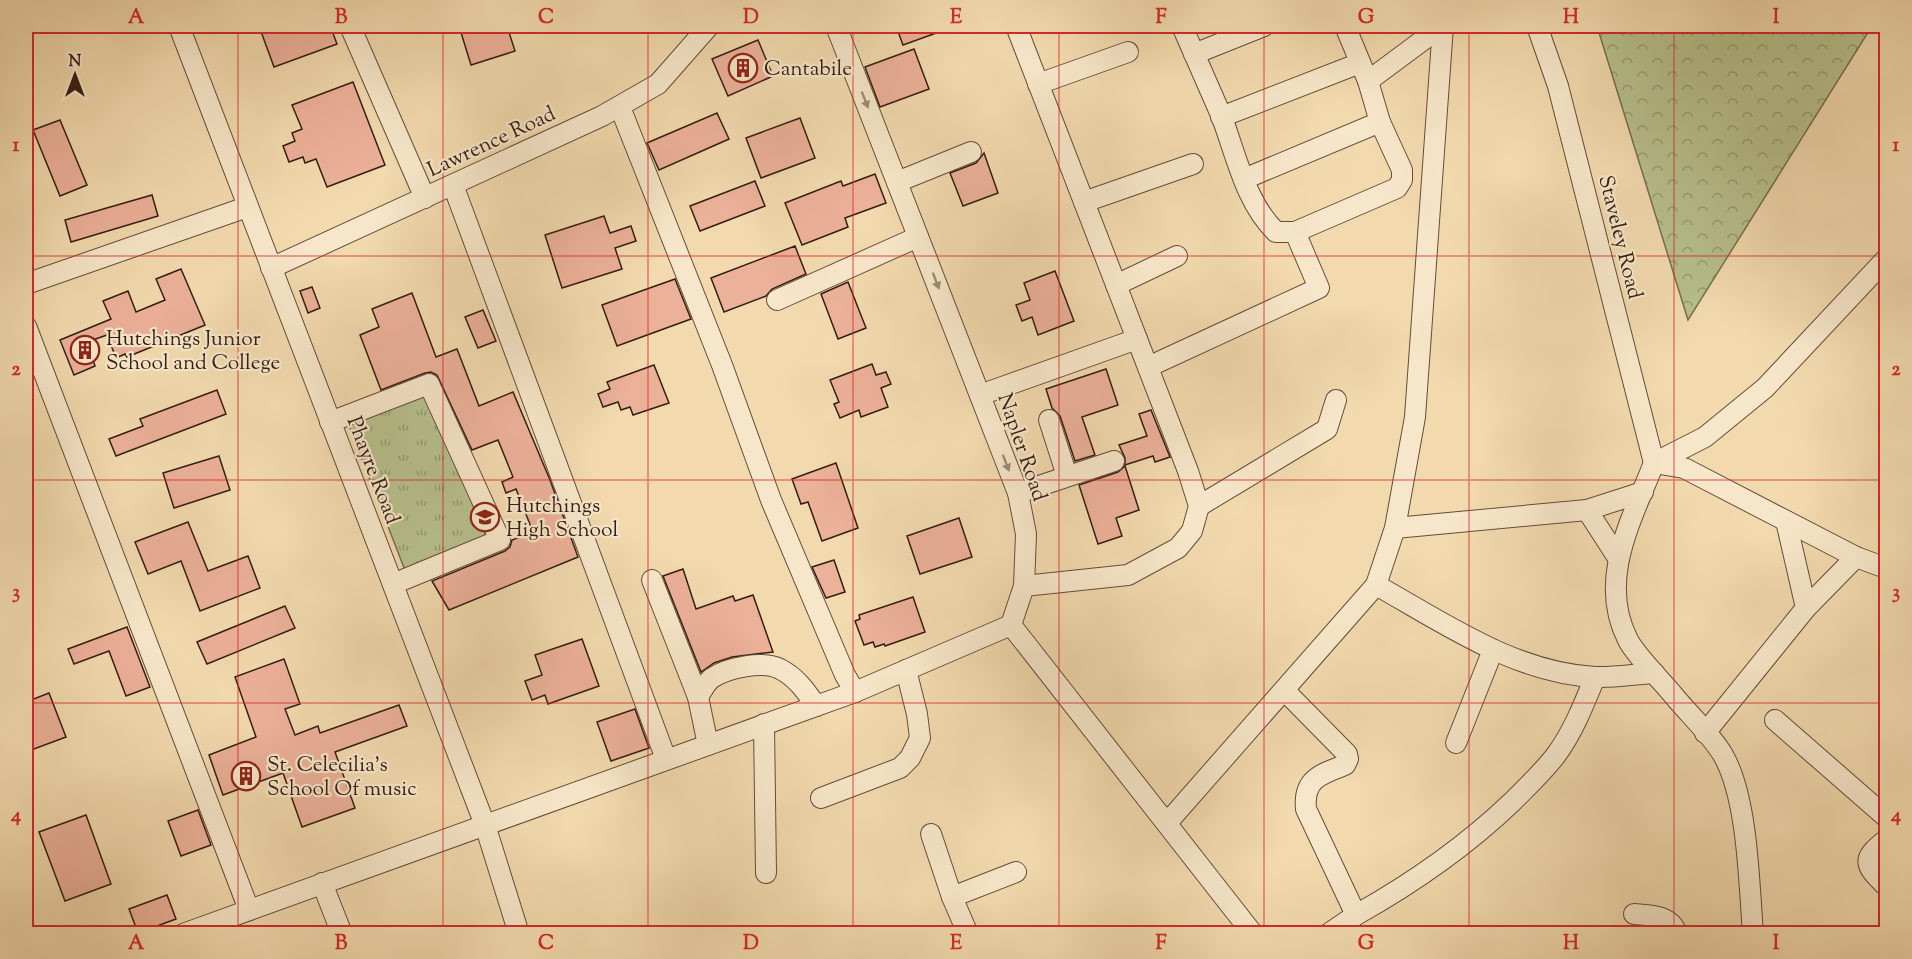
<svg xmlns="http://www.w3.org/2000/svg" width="1912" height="959" viewBox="0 0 1912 959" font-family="'Sorts Mill Goudy',serif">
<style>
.forest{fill:url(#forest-crowns);stroke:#766e50;stroke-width:1.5}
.park{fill:url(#park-tufts);stroke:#766e50;stroke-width:1.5}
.building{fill:#ecb199;stroke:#341d13;stroke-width:1.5}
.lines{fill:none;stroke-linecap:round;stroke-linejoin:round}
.minor-casing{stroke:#644c3a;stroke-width:22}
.minor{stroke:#f7e7ca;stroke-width:20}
.oneway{fill:#9f8c78}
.grid{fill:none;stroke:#d62828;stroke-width:1.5;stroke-opacity:0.55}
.labels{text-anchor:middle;stroke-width:4.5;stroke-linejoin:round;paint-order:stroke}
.poi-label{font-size:21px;fill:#341d13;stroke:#f7e7ca;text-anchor:start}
.street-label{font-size:21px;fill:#341d13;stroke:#f7e7ca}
.neatline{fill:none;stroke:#d62828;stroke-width:2}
.grid-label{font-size:20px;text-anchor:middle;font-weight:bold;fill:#d62828}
</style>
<defs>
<pattern id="forest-crowns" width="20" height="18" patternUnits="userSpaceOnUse" patternTransform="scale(1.5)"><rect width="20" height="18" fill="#b7c08c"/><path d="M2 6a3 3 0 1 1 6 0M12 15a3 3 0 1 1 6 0" fill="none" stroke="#969b71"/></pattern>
<pattern id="park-tufts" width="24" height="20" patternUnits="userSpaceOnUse" patternTransform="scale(1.5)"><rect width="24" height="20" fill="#b7c08c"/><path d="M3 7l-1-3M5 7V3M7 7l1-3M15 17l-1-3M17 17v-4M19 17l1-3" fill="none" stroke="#969b71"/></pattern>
</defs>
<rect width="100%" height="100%" fill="#f2daae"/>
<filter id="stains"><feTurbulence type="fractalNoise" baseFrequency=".00333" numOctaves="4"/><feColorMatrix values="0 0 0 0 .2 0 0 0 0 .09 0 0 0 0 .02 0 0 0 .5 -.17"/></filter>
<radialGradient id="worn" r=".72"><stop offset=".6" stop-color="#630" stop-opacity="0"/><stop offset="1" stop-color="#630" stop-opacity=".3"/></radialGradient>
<polygon class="forest" points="1597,26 1872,26 1688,320"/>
<polygon class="park" points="427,383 488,541 406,573 345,415"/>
<g class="building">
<polygon points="259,26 326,26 327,30 331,28 337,44 274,67"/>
<polygon points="459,26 507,26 515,51 471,65"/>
<polygon points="896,26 953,26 953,27 903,45"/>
<polygon points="758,40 773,76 728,96 712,59"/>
<polygon points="914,49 929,89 880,107 865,67"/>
<polygon points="353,82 385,165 327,187 316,159 305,163 303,157 289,162 283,146 295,141 292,133 302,129 292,105"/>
<polygon points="717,113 729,139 659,170 647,143"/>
<polygon points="800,118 815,158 761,178 746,138"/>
<polygon points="60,120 87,185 60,196 33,130"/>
<polygon points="984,153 998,193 963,206 950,173 976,163"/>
<polygon points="875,174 886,203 845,218 848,227 802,245 785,203 841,181 843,186"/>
<polygon points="755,181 765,206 700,231 690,206"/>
<polygon points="152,195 158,216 71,242 65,220"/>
<polygon points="604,216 610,233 631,226 636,241 615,248 622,269 562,288 545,235"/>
<polygon points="795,246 806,274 772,289 766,296 724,312 711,278"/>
<polygon points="181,269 205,325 127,357 125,354 116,358 107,335 87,342 95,366 74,375 60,340 111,319 103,301 128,291 136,312 165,300 156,279"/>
<polygon points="1055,271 1074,321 1038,335 1032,317 1022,321 1016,305 1030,300 1024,283"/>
<polygon points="675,279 691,319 617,346 602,305"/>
<polygon points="848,282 866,328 838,339 821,294"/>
<polygon points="312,287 320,308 308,313 300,291"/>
<polygon points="412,293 436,357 457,349 479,406 513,392 550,480 578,557 449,610 432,581 505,551 510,547 512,540 533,532 516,489 506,493 502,482 513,477 498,440 472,450 437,375 431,372 425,373 381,390 360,335 379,327 372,309"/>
<polygon points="483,310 496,341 478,348 465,317"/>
<polygon points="872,364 876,375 886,372 891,384 881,388 888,407 861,417 859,410 840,418 834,404 839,402 830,380"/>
<polygon points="654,365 669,403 633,415 630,407 621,410 618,402 603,407 598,394 610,389 607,382"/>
<polygon points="1106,369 1118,405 1082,417 1095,455 1075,461 1060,416 1052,408 1046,389"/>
<polygon points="217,390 226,414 116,456 109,439 143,426 140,419"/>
<polygon points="1151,410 1170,457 1155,462 1153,456 1125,465 1125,458 1119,445 1147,436 1139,414"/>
<polygon points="219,456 230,490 174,508 163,473"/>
<polygon points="836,463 858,528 822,541 808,502 801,504 792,479"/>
<polygon points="1125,466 1139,510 1116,518 1122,536 1098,544 1079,485 1118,472"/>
<polygon points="959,518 972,557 920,574 907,536"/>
<polygon points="188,522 208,571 248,556 260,588 200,611 181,561 148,574 135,542"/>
<polygon points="834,560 845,592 826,598 812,567"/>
<polygon points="683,569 696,609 733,596 735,601 753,595 773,652 732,657 714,663 701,672 663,576"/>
<polygon points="913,597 925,632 885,646 884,644 875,647 873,642 864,645 855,621 860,619 859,615"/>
<polygon points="285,606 295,628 207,664 197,642"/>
<polygon points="127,627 150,687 126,696 109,651 74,664 68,649"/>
<polygon points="582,639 599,686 548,704 545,695 532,700 525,681 542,675 535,655"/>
<polygon points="284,659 300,704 285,709 295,735 318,726 320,733 399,705 407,726 335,752 355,808 302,827 283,773 223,795 209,755 256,737 235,677"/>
<polygon points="49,693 66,737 26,752 26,702"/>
<polygon points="635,709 649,748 611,761 597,722"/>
<polygon points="198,810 211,845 181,856 168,821"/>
<polygon points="86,815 111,884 65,901 39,832"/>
<polygon points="167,895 176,919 138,933 129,909"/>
</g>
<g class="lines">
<g class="minor-casing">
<g id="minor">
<polyline points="179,26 485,825 519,934"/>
<polyline points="350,26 425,198"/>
<polyline points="836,26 1018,493 1026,534 1024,586 1011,625"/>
<polyline points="1016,26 1188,471 1199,506 1192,531 1178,548 1128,575 1024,586"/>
<path d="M1182 26C1195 56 1208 85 1221 115 1236 154 1245 202 1276 232H1295L1397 188 1402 180V170L1380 122 1368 81 1345 26"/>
<polyline points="1537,26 1558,86 1654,463"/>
<polyline points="1194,54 1264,26"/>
<polyline points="1368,81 1442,26"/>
<polyline points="1038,84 1128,52"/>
<polyline points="620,107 722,365 771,500 845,675 855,692"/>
<polyline points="1221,117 1360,63"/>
<polyline points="1244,179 1380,122"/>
<polyline points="897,182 971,152"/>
<polyline points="453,185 666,759"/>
<polyline points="1084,202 1193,164"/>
<polyline points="271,268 602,116 658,84 709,26"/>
<polyline points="26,284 247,207"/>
<polyline points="1116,285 1177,256"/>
<polyline points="777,300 918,237"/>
<polyline points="26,326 249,910"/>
<polyline points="1148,367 1319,288 1295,232"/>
<polyline points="980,395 1137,339"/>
<polyline points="1049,420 1067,476"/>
<polyline points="330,422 429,384 500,540 393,584"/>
<polyline points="1654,463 1684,468 1856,557 1886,568"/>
<polyline points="1018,493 1114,461"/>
<polyline points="1199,506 1327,429 1336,400"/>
<polyline points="1587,510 1618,558"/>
<polyline points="1786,521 1806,608"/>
<polyline points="1395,528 1587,510 1643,492"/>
<polyline points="652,580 698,697 708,745"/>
<path d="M1376 585C1444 623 1515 673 1595 677 1614 678 1635 674 1654 673"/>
<polyline points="1011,625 1253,934"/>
<path d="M1285 691 1347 754 1348 759 1345 765C1321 774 1303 779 1306 809L1356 915 1328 934"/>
<path d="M698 697C702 691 706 682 712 678 727 668 763 660 780 669 796 677 806 691 816 706"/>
<polyline points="1775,720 1886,817"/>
<polyline points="764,724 766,873"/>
<polyline points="1705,733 1806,608 1856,557"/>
<polyline points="1456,743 1493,650"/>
<polyline points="821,798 900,768 910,758 920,738 917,714 906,670"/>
<polyline points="1167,823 1376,585 1395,528 1415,417 1443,26"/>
<polyline points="931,834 952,897 968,934"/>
<path d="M1886 840C1860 860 1865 865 1886 886"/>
<polyline points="322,883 342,934"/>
<polyline points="952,897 1016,872"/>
<path d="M1634 914C1650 915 1671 915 1677 934"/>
<path d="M1356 915C1413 883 1465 847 1512 802 1527 787 1543 772 1556 755 1573 732 1584 704 1595 677"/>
<polyline points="183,934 855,692 1011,625"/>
<path d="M1753 934C1749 884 1748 798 1723 755 1713 737 1688 713 1674 696 1662 681 1636 656 1628 640 1597 580 1632 519 1654 463L1705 437 1765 388 1886 259"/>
</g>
</g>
<use href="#minor" class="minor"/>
</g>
<defs><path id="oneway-solid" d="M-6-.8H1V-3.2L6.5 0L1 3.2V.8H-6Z" transform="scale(1.5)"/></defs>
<g class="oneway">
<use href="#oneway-solid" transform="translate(865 100) rotate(69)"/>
<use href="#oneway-solid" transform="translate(936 281) rotate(69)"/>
<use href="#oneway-solid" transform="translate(1006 463) rotate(69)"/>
</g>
<path class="grid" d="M238 26V934M443 26V934M648 26V934M853 26V934M1059 26V934M1264 26V934M1469 26V934M1674 26V934M26 256H1886M26 480H1886M26 703H1886"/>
<defs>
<g id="building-ring" transform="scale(1.5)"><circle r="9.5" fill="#f7e7ca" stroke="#8f2418" stroke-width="1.5"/><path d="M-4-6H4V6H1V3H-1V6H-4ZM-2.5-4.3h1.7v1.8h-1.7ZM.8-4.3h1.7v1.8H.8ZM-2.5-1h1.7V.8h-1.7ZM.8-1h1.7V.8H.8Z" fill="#8f2418"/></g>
<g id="school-ring" transform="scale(1.5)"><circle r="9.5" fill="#f7e7ca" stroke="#8f2418" stroke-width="1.5"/><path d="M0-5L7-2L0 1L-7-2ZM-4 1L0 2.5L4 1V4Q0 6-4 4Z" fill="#8f2418"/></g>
</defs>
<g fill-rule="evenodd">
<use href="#building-ring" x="743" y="68"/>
<use href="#building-ring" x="85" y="350"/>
<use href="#school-ring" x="485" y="517"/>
<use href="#building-ring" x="246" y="776"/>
</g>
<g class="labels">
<g class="poi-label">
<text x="764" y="75">Cantabile</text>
<text x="106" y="345">Hutchings Junior<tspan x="106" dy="24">School and College</tspan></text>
<text x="506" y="512">Hutchings<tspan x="506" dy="24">High School</tspan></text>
<text x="267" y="771">St. Celecilia's<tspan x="267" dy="24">School Of music</tspan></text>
</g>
<g class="street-label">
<text transform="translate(491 141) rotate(-25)" y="7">Lawrence Road</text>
<text transform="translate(1621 237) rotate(76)" y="7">Staveley Road</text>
<text transform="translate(1023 447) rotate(71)" y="7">Napler Road</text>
<text transform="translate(374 470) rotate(69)" y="7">Phayre Road</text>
</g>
</g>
<rect width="1912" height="959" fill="none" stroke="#f2daae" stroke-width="66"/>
<g transform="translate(75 75)" stroke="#f7e7ca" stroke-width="4.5" paint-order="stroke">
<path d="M0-4.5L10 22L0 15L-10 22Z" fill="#341d13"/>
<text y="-9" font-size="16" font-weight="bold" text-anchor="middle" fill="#341d13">N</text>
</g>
<rect x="33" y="33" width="1846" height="893" class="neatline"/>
<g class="grid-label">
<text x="136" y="23">A</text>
<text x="341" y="23">B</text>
<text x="546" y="23">C</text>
<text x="751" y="23">D</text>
<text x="956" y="23">E</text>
<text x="1161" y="23">F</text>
<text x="1366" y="23">G</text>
<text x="1571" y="23">H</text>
<text x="1776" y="23">I</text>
<text x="16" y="151">1</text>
<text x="1896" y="151">1</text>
<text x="16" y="375">2</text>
<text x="1896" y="375">2</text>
<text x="16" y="598">3</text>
<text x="1896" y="598">3</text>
<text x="16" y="821">4</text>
<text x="1896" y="821">4</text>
<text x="136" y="949">A</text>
<text x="341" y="949">B</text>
<text x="546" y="949">C</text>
<text x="751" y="949">D</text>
<text x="956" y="949">E</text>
<text x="1161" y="949">F</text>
<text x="1366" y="949">G</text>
<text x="1571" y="949">H</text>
<text x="1776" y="949">I</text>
</g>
<rect width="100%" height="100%" filter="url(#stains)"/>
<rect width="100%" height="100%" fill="url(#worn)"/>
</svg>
